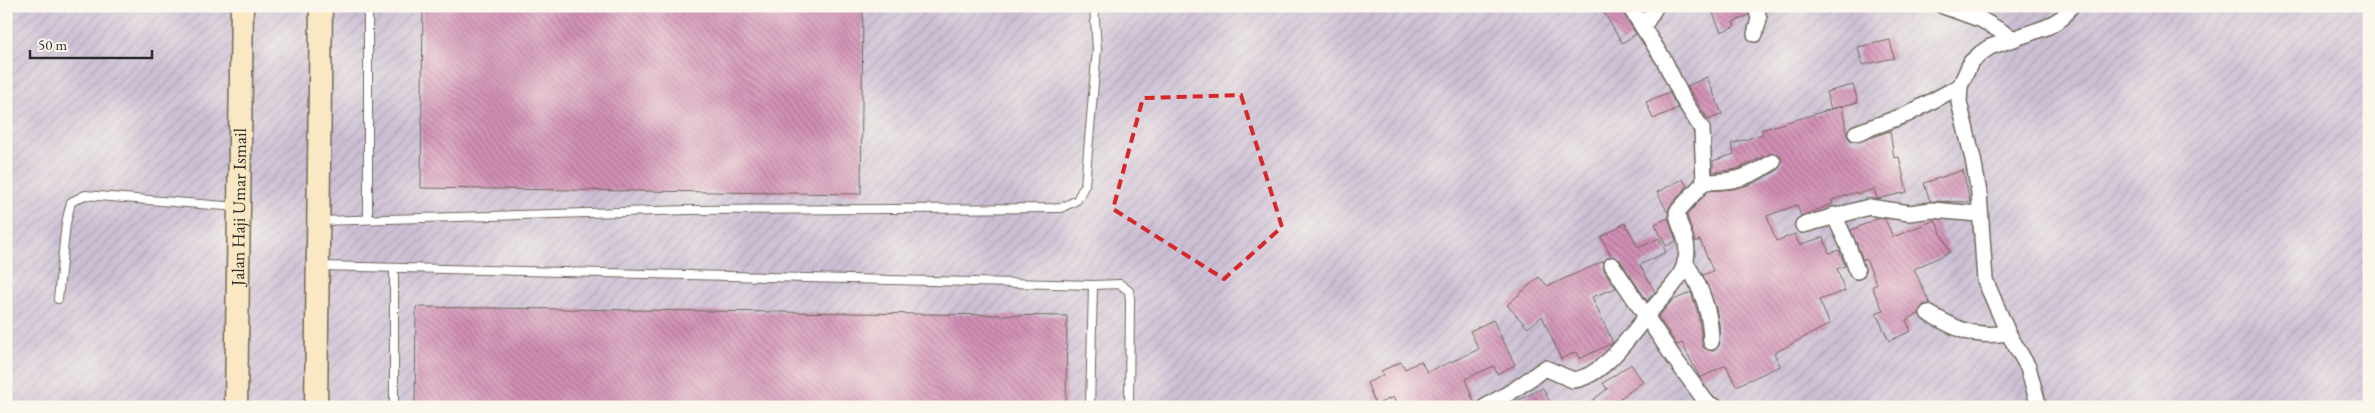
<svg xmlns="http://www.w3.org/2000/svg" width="2375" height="413" viewBox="0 0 2375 413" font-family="'EB Garamond',serif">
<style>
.industrial{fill:url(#industrial-furrows)}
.building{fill:url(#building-back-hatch)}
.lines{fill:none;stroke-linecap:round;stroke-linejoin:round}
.lane-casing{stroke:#70695d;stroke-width:10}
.street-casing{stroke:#70695d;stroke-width:18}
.secondary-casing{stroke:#70695d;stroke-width:25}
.lane{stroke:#fff;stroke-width:8}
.street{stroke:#fff;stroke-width:15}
.secondary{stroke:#fae7c3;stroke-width:22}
.marked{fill:none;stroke:#d62828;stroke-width:4;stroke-dasharray:10 6;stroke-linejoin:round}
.labels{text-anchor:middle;stroke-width:5;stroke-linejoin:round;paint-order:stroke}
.street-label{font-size:18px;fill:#2b2b2b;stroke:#fbf7ec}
</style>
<defs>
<pattern id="industrial-furrows" width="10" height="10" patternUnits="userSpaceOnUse" patternTransform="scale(1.25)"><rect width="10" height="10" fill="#ccbfd4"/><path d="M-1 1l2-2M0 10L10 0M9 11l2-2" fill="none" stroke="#afa4b6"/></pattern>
<pattern id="building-back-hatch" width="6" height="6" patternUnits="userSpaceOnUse" patternTransform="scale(1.25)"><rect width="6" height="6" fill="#d18fb5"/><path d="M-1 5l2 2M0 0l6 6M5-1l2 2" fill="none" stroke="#aa7593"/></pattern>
</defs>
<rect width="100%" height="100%" fill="#fbf7ec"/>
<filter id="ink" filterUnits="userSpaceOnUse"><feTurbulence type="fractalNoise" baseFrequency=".02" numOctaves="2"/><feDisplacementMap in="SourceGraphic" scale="10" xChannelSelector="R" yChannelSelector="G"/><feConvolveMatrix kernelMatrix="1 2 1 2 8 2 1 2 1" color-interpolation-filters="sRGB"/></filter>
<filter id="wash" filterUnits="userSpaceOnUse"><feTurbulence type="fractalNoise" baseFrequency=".0096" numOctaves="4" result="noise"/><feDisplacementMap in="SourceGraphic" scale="20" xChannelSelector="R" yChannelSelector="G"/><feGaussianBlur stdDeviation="1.12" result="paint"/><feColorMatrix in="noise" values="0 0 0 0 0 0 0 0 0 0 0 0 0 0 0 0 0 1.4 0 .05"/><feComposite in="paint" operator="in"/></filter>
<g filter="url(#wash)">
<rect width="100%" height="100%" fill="#f0dcbb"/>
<rect class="industrial" x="6" y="6" width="2363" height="401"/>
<g id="blocks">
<g class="building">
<polygon points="423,6 863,6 861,194 421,188"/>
<polygon points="1600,6 1620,6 1636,34 1622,43"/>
<polygon points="1710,6 1747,6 1749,15 1733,22 1735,26 1721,32"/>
<polygon points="1890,40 1894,58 1862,65 1858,47"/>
<polygon points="1707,77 1722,114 1708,120 1687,86"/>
<polygon points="1853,85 1858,102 1831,109 1826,92"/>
<polygon points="1669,92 1678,108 1653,119 1646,102"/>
<polygon points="1842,106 1847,136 1850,140 1859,142 1890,131 1894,158 1899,157 1907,192 1877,199 1874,189 1858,194 1857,192 1832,200 1833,204 1801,216 1797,205 1767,216 1776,241 1795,234 1799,245 1823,237 1829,253 1839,250 1845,266 1837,269 1845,291 1819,300 1830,324 1774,353 1780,366 1736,386 1726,365 1700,378 1682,343 1677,345 1658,317 1672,301 1691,292 1698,313 1703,347 1712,351 1719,346 1720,330 1716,308 1703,275 1713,271 1700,240 1695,242 1687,215 1708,191 1733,189 1752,184 1778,170 1782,162 1781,157 1772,153 1737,169 1713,172 1713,161 1734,154 1731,144 1763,134 1761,130"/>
<polygon points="1963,170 1970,202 1930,201 1924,183"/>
<polygon points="1683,179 1687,187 1670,206 1668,213 1657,192"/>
<polygon points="1668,218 1676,241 1666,246 1655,224"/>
<polygon points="1879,218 1885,219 1893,237 1935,220 1950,252 1914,269 1930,304 1923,305 1919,314 1906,320 1911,331 1889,341 1876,313 1883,310 1872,287 1877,284 1866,259 1863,260 1851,230"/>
<polygon points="1625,223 1639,248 1659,238 1666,252 1640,265 1655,292 1647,301 1620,260 1611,256 1601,237"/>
<polygon points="1604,261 1604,270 1616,288 1592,297 1613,343 1579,359 1576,352 1561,359 1542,316 1528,328 1507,305 1539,277 1548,286"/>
<polygon points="416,307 1067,316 1066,407 415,407"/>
<polygon points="1493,320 1515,365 1497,374 1494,366 1465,379 1476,407 1398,407 1393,397 1376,405 1367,383 1383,375 1381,371 1401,362 1405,369 1421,361 1427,372 1460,358 1479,349 1470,331"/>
<polygon points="1631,364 1643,382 1608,407 1584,407 1607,389 1603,383"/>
<polygon points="1543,388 1552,407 1505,407"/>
</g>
</g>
</g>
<g filter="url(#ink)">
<use href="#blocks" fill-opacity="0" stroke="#70695d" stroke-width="1"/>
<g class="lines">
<g class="lane-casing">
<g id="lane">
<polyline points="368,6 368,218"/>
<polyline points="320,221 690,210 1061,208 1077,200 1085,185 1097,49 1094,6"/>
<polyline points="320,266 1093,285 1120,284 1129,291 1130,299 1129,407"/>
<polyline points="394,268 394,407"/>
<polyline points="58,299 66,223 71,202 85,195 238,207"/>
<polyline points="1090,407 1093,285"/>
</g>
</g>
<g class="street-casing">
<g id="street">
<polyline points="1943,6 1982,20 2014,39"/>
<polyline points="1643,28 1656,6"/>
<polyline points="1755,34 1759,19 1756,6"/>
<polyline points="1856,133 1908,114 1960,86"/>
<path d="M1704 182C1733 182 1748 178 1773 162"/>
<polyline points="1834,215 1847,243 1857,271"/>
<polyline points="1803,225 1869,207 1909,213 1932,210 1979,214"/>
<path d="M1685 262C1701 286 1711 313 1711 342"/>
<polyline points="1612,265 1674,358 1707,403 1716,407"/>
<path d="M1928 313C1958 330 1973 338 2008 333"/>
<path d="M1485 407 1514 390 1545 368 1573 380C1604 377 1630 335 1649 313 1661 298 1682 280 1686 260 1690 237 1678 229 1677 212L1704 182 1702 129 1683 99 1664 60 1629 6"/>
<polyline points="2039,407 2028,367 2008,333 1985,280 1979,193 1973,159 1959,102 1960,86 1971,62 1981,53 1990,47 2047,27 2062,18 2071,6"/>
</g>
</g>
<g class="secondary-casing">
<g id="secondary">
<path id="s1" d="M236 407 242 6"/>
<polyline points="316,407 321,6"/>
</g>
</g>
<use href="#lane" class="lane"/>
<use href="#street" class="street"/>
<use href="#secondary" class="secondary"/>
</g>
</g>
<path class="marked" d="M1241 95 1282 227 1224 279 1113 209 1143 98Z"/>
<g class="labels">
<g class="street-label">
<text dy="6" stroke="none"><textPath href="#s1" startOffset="200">Jalan Haji Umar Ismail</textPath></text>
</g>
</g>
<rect width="2375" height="413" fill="none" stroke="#fbf7ec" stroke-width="25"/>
<path d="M30 50v8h122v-8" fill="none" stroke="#2b2b2b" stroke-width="2.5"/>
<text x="38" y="50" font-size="15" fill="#2b2b2b" stroke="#fbf7ec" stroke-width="4" paint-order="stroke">50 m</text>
</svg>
